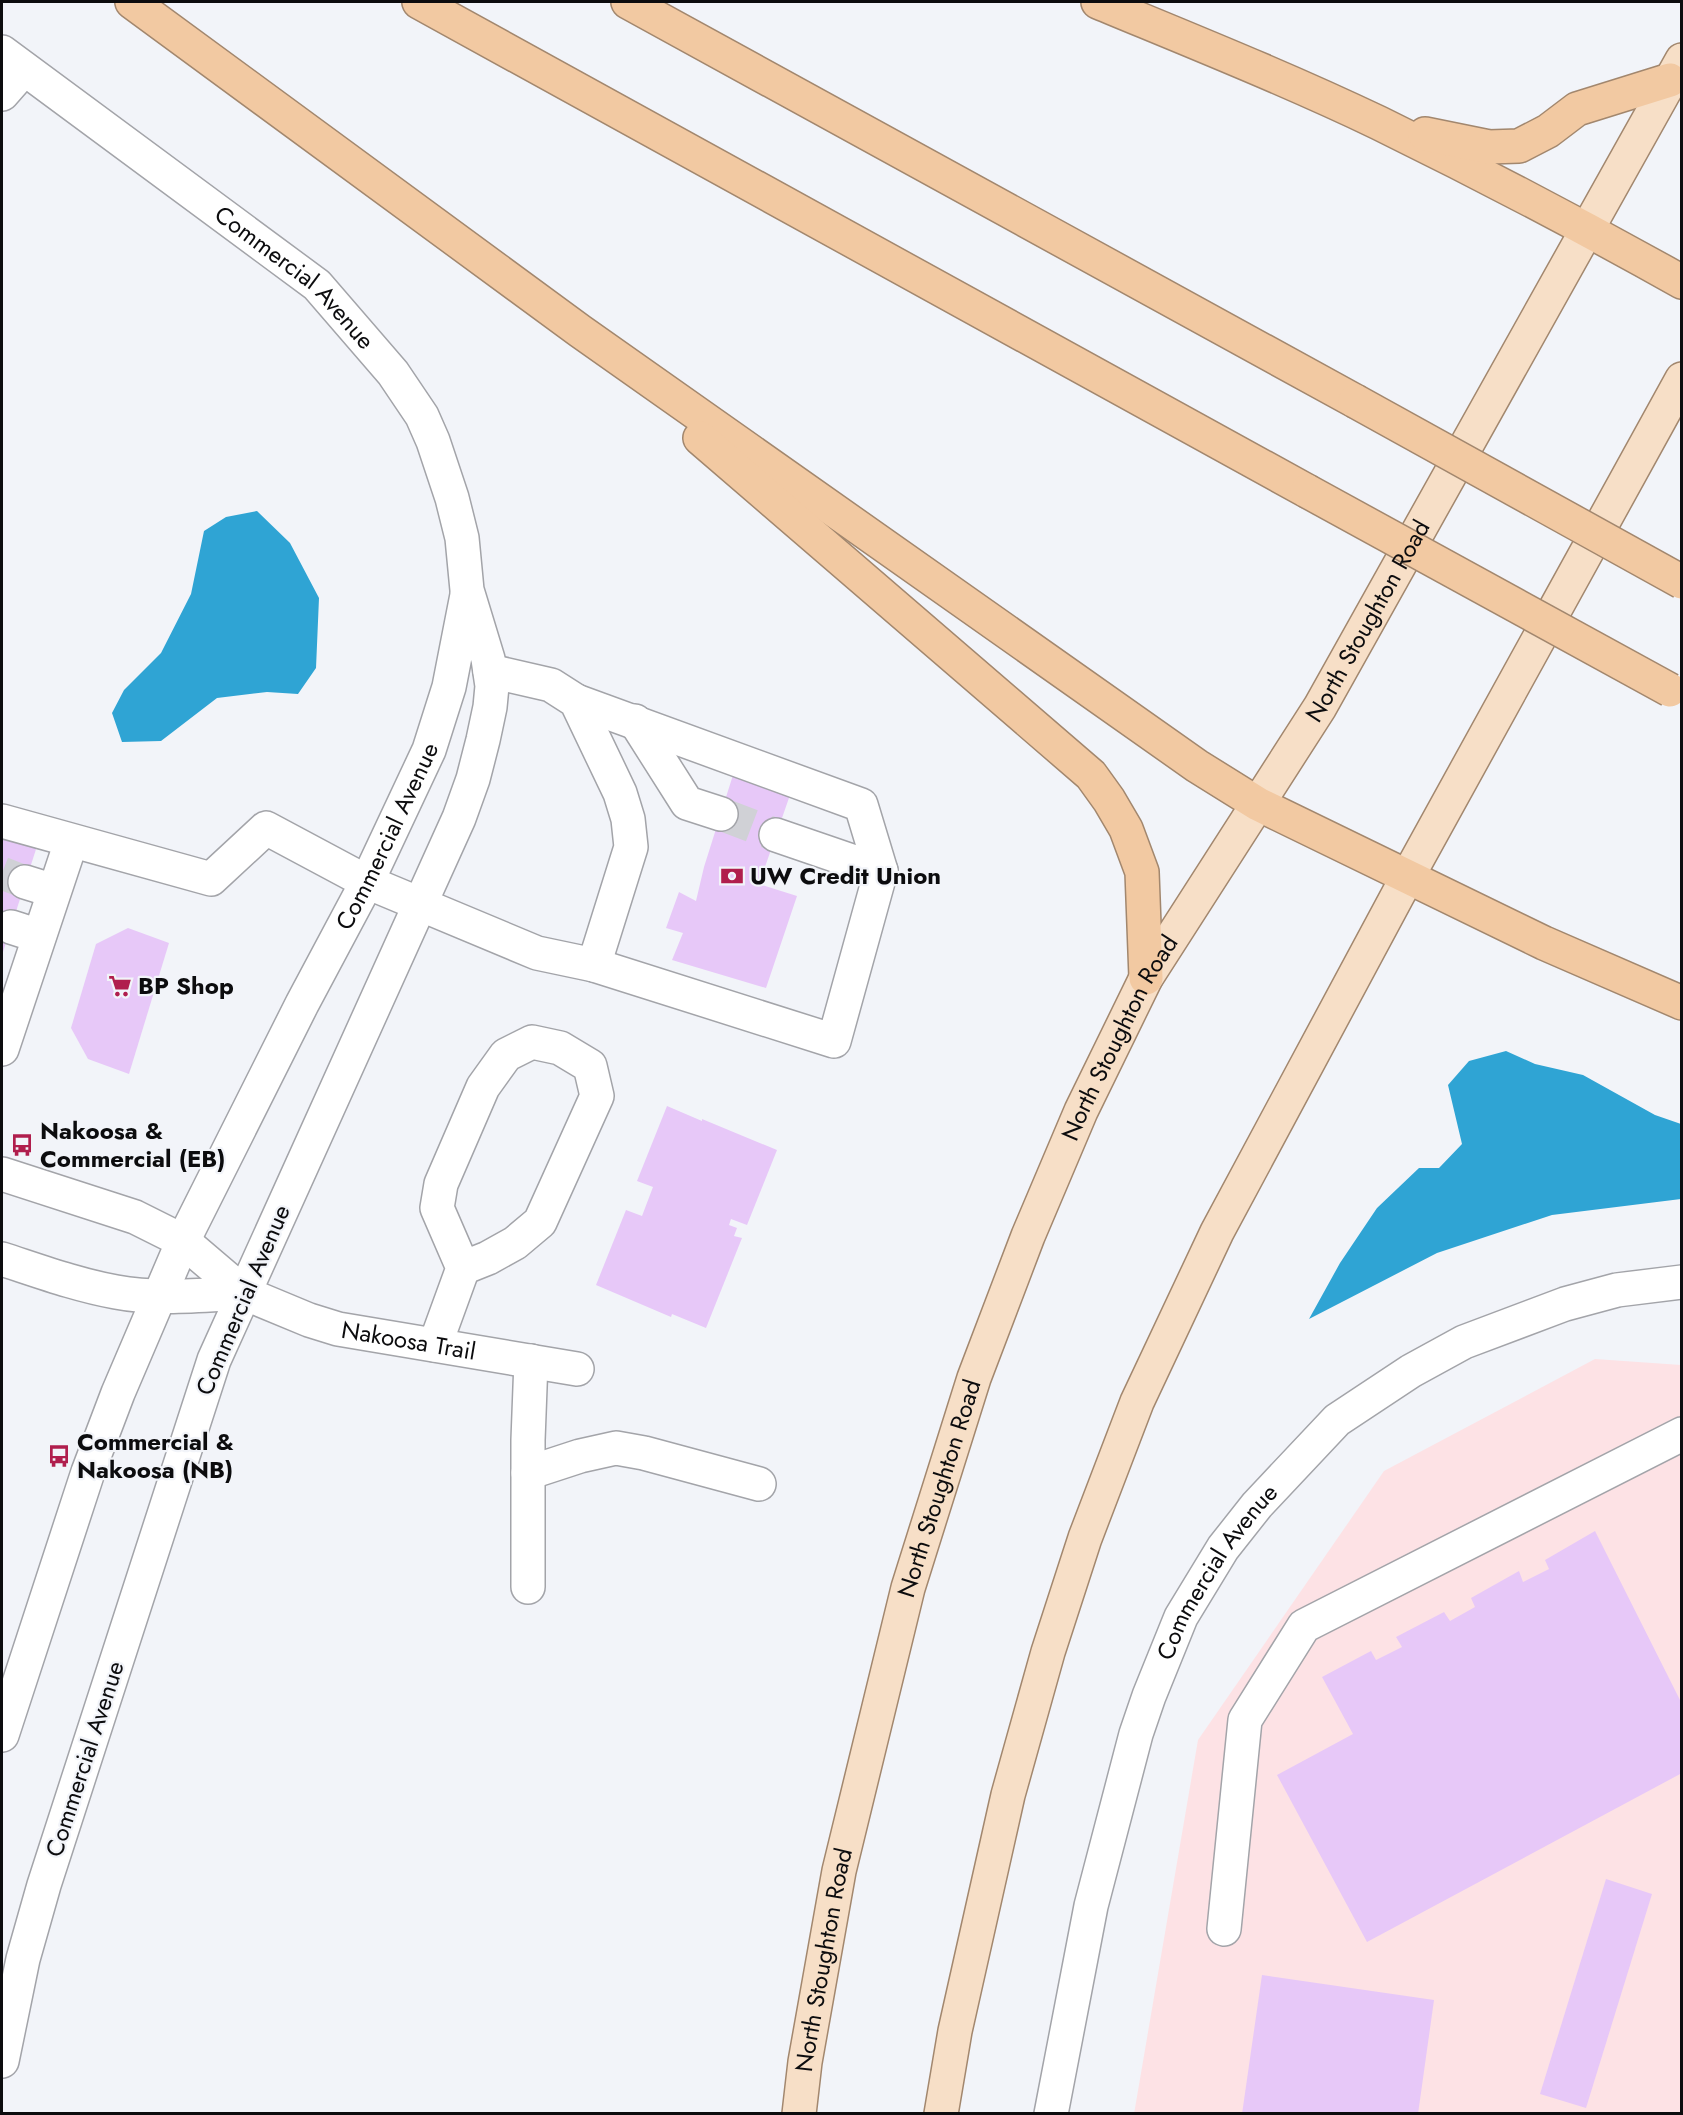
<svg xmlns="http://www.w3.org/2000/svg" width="1683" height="2115" viewBox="0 0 1683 2115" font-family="Jost,sans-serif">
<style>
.industrial{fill:#fde2e5}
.water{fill:#2fa4d4}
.building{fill:#e7c8f8}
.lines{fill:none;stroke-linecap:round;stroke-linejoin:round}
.minor-tunnel{stroke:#d0d1d6;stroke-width:33;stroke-dasharray:33 16;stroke-linecap:butt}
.minor-casing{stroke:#a3a4a9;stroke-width:36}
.major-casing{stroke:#a2876e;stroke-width:36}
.highway-casing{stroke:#a2876e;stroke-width:36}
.minor{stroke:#fff;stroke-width:33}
.major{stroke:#f7dfc7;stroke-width:33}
.highway{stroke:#f2c9a2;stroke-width:33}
.highway-bridge-casing{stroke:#a2876e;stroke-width:36;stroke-linecap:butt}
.highway-bridge{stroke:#f2c9a2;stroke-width:33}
.labels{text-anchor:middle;stroke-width:4.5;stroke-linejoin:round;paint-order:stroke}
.street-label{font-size:24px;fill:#0c0c0e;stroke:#f2f4f9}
.poi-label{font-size:24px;font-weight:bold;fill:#0c0c0e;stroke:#f2f4f9;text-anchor:start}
</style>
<rect width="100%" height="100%" fill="#f2f4f9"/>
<polygon class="industrial" points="1595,1359 1681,1365 1681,2113 1134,2114 1198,1740 1384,1471"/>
<g class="water">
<polygon points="257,511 290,543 319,598 316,668 298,694 267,692 217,698 161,741 122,742 112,713 124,690 161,653 191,594 204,531 226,517"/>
<polygon points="1506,1051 1535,1064 1583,1075 1655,1115 1681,1124 1681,1199 1552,1215 1437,1253 1309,1319 1340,1263 1377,1208 1419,1168 1439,1168 1462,1144 1448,1085 1469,1061"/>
</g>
<g class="building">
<polygon points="733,775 790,795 759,884 797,896 766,988 672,960 683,933 666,928 679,892 696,901 704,867"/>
<polygon points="2,832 38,843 2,955"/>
<polygon points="128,928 169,943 129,1074 88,1059 71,1028 96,944"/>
<polygon points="667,1106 702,1121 702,1119 777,1150 747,1225 731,1219 729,1225 737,1228 734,1236 742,1238 706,1328 672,1314 671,1317 596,1285 626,1210 642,1216 653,1187 637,1181"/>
<polygon points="1595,1531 1682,1704 1682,1773 1367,1942 1277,1775 1353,1734 1322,1677 1371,1651 1376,1660 1402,1647 1396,1637 1444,1612 1450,1621 1475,1607 1471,1598 1519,1571 1523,1582 1549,1569 1545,1560"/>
<polygon points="1606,1879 1652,1894 1586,2108 1540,2094"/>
<polygon points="1262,1975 1434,2000 1418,2114 1242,2114"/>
</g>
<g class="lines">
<g class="minor-tunnel">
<polyline points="721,814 776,835"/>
<polyline points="2,873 25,882"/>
</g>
<g class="minor-casing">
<g id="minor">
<path id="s1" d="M2 52 317 285 393 373 422 416 433 441 452 498 462 538 467 590 488 659 492 686 490 707 483 740 473 779 459 818 214 1360 44 1885 23 1959 2 2061"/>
<polyline points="2,94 24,69"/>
<polyline points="576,701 861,805 881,871 834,1041 594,965"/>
<polyline points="635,721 687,803 721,814"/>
<polyline points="2,821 211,879 266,828 367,882 537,953 594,965 631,847 628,819 620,793 576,701 551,685 490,671"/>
<polyline points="776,835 881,871"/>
<polyline points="25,882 54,891"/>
<polyline points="11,927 39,936"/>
<polyline points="2,1049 71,842"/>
<path id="s2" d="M2 1174 135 1217 183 1241 244 1293 309 1320 338 1329 577 1369"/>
<path d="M2 1259C39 1271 77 1285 116 1292 157 1300 203 1295 244 1293"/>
<polyline points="435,1345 463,1268 488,1258 515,1243 540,1222 597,1096 590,1066 560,1048 532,1042 506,1055 483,1087 441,1184 437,1208 463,1268"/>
<polyline points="528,1473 580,1456 616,1448 644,1453 759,1484"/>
<polyline points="528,1587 528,1440 531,1361"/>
<path id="s3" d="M2 1735 88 1472 118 1393 183 1241 302 1004 367 882 429 750 449 687 467 595"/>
<polyline points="1224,1929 1245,1720 1304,1626 1682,1434"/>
<path id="s4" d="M1051 2114 1091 1906 1136 1734 1149 1696 1181 1617 1223 1548 1257 1505 1337 1420 1411 1371 1464 1342 1565 1304 1617 1290 1682 1282"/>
</g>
</g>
<g class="major-casing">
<g id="major">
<path id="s5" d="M799 2114 805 2062 839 1871 908 1588 974 1378 1028 1236 1081 1111 1146 978 1320 707 1682 60"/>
<polyline points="941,2114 955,2031 1008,1795 1048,1652 1085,1538 1137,1402 1217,1232 1408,876 1682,379"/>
</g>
</g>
<g class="highway-casing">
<g id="highway">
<polyline points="132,2 580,331 1197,766 1258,804 1544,943 1682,1003"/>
<polyline points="419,2 1307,491"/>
<polyline points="628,2 1355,401"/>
<path d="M1098 2C1192 41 1287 79 1379 123 1481 173 1582 226 1682 282"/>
<polyline points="1425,134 1489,147 1519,146 1548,131 1577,109 1670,80"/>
<polyline points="700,438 1091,775 1109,800 1126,829 1142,872 1146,978"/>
</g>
</g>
<use href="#minor" class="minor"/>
<use href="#major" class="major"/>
<use href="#highway" class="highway"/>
<g class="highway-bridge-casing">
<g id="highway-bridge">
<polyline points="1355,401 1682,582"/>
<polyline points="1307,491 1670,690"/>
</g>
</g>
<use href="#highway-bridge" class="highway-bridge"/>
</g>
<defs>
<g id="bank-bare" transform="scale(1.8)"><path d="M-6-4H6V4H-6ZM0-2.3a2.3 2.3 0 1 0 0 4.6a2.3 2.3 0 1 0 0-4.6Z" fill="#b01e4d" stroke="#f2f4f9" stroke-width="2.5" paint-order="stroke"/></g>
<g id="supermarket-bare" transform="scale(1.8)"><path d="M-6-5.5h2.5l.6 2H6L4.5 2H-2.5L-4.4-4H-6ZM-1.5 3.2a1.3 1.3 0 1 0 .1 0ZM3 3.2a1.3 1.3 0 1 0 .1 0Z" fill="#b01e4d" stroke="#f2f4f9" stroke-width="2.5" paint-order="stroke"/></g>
<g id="bus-bare" transform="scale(1.8)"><path d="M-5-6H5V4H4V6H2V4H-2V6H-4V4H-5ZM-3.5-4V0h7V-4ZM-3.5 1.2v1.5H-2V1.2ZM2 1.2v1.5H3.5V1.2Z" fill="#b01e4d" stroke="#f2f4f9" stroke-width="2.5" paint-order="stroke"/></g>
</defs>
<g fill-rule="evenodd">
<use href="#bank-bare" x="732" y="876"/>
<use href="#supermarket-bare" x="120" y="986"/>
<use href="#bus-bare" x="22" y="1145"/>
<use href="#bus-bare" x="59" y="1456"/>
</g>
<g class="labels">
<g class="street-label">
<text dy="8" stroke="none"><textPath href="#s1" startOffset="370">Commercial Avenue</textPath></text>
<text dy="8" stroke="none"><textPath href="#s5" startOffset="1614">North Stoughton Road</textPath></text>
<text dy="8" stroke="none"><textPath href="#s3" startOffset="980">Commercial Avenue</textPath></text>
<text dy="8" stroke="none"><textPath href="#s5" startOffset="1128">North Stoughton Road</textPath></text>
<text transform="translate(243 1300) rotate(-67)" y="8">Commercial Avenue</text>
<text dy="8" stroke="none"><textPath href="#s2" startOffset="446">Nakoosa Trail</textPath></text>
<text dy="8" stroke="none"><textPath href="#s5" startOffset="642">North Stoughton Road</textPath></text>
<text dy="8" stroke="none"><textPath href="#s4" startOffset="572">Commercial Avenue</textPath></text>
<text transform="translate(85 1759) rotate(-72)" y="8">Commercial Avenue</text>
<text dy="8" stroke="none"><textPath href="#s5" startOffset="156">North Stoughton Road</textPath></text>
</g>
<g class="poi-label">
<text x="750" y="884">UW Credit Union</text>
<text x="138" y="994">BP Shop</text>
<text x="40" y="1139">Nakoosa &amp;<tspan x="40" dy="28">Commercial (EB)</tspan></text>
<text x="77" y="1450">Commercial &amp;<tspan x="77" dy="28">Nakoosa (NB)</tspan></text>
</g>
</g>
<rect width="1683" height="2115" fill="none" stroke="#0c0c0e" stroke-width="6"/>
</svg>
